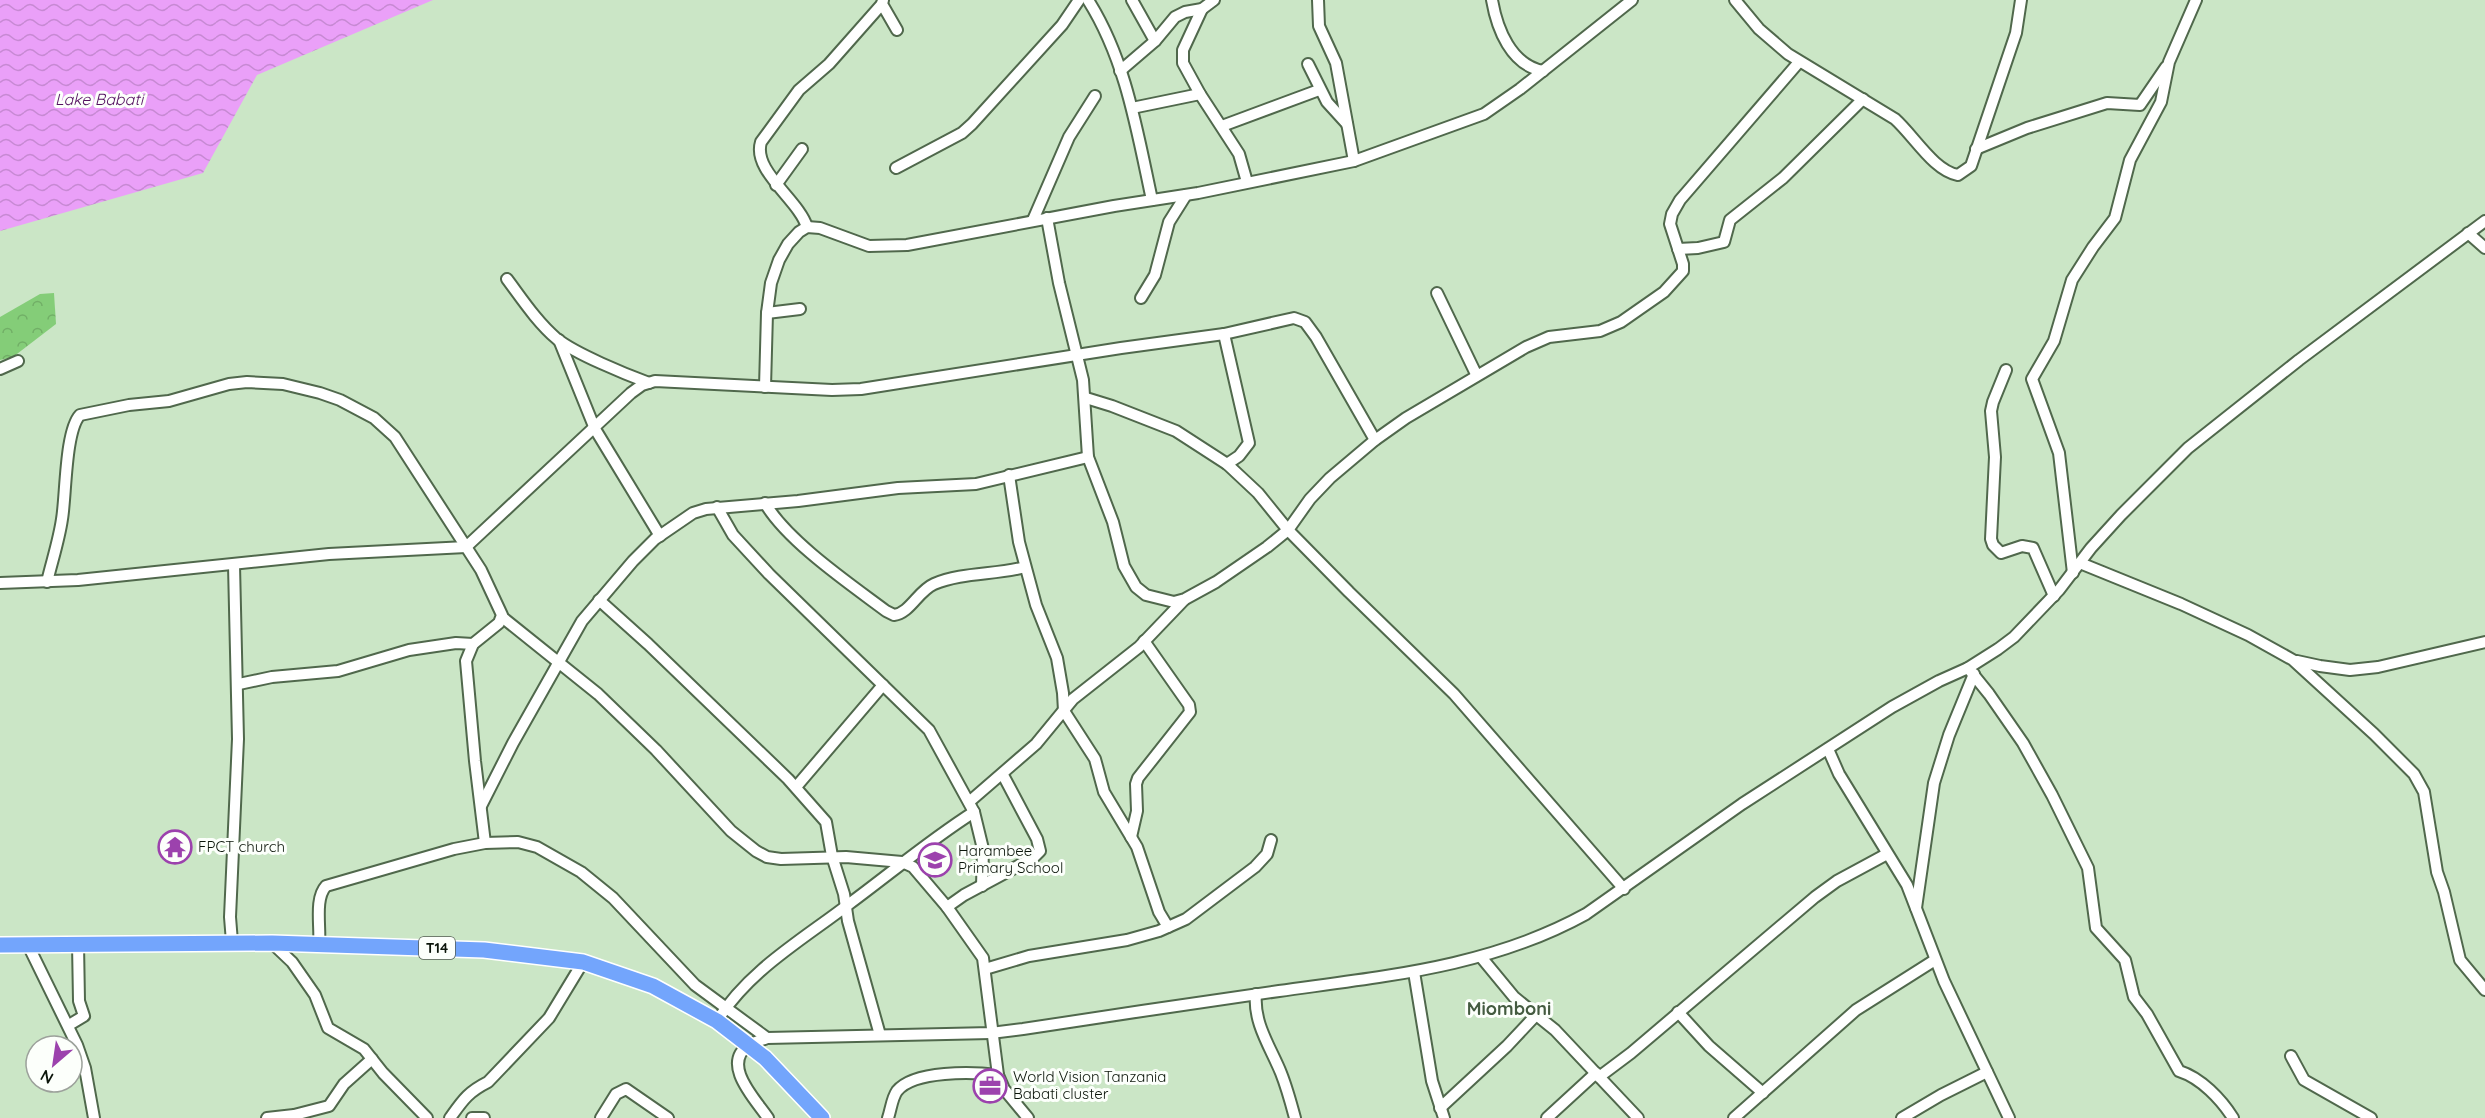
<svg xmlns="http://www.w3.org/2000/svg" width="2485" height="1118" viewBox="0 0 2485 1118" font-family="Quicksand,sans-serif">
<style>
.forest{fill:url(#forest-crowns)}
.water{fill:url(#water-waves)}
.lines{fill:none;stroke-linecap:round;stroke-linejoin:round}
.minor-casing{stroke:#50684c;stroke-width:14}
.highway-casing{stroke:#fff;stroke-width:18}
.minor{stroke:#fff;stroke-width:10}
.highway{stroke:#73a5fc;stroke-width:15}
.labels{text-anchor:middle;stroke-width:6;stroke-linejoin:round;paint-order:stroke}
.shield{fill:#fcfffb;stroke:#535b52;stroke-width:1.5}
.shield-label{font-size:14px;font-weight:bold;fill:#0b150a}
.poi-label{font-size:15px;fill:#0b150a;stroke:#fcfffb;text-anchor:start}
.water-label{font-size:16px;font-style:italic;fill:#541060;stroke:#fcfffb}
.quarter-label{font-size:18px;font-weight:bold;fill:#445b40;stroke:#fcfffb}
</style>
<defs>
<pattern id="forest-crowns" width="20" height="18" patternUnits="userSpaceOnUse" patternTransform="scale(1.5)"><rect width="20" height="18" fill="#84cd78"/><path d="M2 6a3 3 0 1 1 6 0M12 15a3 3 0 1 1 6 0" fill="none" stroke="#71af66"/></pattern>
<pattern id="water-waves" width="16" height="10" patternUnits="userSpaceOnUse" patternTransform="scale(1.5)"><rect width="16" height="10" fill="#eaa0f8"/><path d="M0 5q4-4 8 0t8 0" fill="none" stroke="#c789d3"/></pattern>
</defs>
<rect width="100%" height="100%" fill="#cbe6c6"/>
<polygon class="forest" points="54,293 56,324 13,357 0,360 0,317 40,294"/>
<polygon class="water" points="0,0 433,0 257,75 203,173 0,231"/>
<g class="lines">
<g class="minor-casing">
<g id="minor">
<polyline points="883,0 882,4 897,30"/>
<path d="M1088 0C1126 60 1137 131 1152 200"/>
<polyline points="1132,0 1155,41"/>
<polyline points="1318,0 1319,26 1336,63 1354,161"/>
<path d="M1492 0C1497 29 1511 65 1543 71"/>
<path d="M1735 0 1759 29 1788 54 1895 119C1914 136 1934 171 1958 175L1971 166 2016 33 2021 0"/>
<polyline points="1202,9 1183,50 1183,63 1200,94 1239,154 1247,182"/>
<polyline points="1308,64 1327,102 1347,124"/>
<polyline points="1120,71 1155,41 1175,17 1185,12 1202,9 1214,0"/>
<polyline points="1132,108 1200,94"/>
<polyline points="1222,126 1319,90"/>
<polyline points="1976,149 2027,128 2107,103 2140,105 2166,67"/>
<polyline points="896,168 962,133 972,124 1062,25 1079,0"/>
<polyline points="776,185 802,149"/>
<polyline points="1047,218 1059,283 1083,380 1088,457 1113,522 1124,566 1136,587 1146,595 1174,602 1185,599 1216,582 1267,547 1288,530 1310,499 1330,478 1375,440 1406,418 1526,347 1549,337 1600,331 1621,322 1664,292 1683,271 1683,264 1670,224 1672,214 1680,200 1799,62"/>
<polyline points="1033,220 1069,137 1095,96"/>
<path d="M807 227C799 200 752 171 761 142L799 90 829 64 882 4"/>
<polyline points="2468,233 2485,248"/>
<polyline points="1678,249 1698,248 1724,242 1730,220 1783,178 1863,99"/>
<path d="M507 279C522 299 537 322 557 339 576 354 625 374 649 383"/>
<polyline points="1437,293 1476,374"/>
<polyline points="1141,298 1155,275 1169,222 1186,195"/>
<polyline points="767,313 800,309"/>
<polyline points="1224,334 1249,443 1239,456 1227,464"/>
<polyline points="559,340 595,429 660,536"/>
<polyline points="0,369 18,361"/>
<polyline points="2006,370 1993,402 1991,411 1995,457 1991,539 1993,545 2001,553 2022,546 2033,548 2054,596"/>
<polyline points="765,387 767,313 771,283 779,260 788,244 799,232 807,227 820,228 869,246 907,245 1114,206 1198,193 1354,161 1484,114 1520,89 1632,0"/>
<polyline points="1086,398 1112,406 1176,431 1227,464 1258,493 1288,530 1349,592 1454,694 1624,889"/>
<polyline points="1009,475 1019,542 1036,605 1057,658 1063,693 1064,711 1095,759 1104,792 1137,847 1159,912 1168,927"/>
<path d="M765 503C787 541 850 584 886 611L894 615C910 613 918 591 934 584 962 572 996 575 1025 567"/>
<polyline points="717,507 733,535 769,574 929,730 974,812 983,849 982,886"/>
<polyline points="2080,563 2181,604 2248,635 2293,660 2374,734 2414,774 2424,792 2437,872 2444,892 2460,960 2485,990"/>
<polyline points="2073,573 2059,453 2032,379 2054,341 2072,280 2093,247 2115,218 2130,160 2161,102 2169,62 2196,0"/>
<path d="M47 582C52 561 59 540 62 519 66 496 65 431 80 415L129 405 169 401 229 384 247 382 283 384 320 393 340 400 374 418 395 437 481 570 502 615 499 623 473 644 466 661 475 761 485 843"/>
<polyline points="0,583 78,580 329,554 466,547 631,393 642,385 655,381 832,390 861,389 1121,348 1224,334 1294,318 1305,322 1316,337 1375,440"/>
<polyline points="599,600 648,644 788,779 826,822 832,856 844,894 848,921 880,1035"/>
<polyline points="502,617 598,694 656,750 731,831 756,851 767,857 781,859 846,857 902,862 913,867 947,907 983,958 998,1075 1004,1089 1028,1118"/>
<polyline points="2297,661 2320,666 2350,670 2378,667 2485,642"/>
<path d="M1968 668 1989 694 2023 743 2052 795 2088 868 2096 928 2125 960 2134 997 2147 1014 2179 1071C2201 1078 2221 1099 2233 1118"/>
<polyline points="239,684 272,677 338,671 409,650 456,643 473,644"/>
<polyline points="1828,749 1839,774 1907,885 1944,981 2009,1118"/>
<polyline points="796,787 883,685"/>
<polyline points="969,802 1036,744 1073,699 1139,647 1184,600"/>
<polyline points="481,806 513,743 582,621 633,561 655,539 693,513 706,509 798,501 898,488 976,484 1088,457"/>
<polyline points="1131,837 1137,811 1136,784 1138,778 1190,712 1189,705 1144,641"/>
<polyline points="947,907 964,895 1033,858 1040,851 1037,839 1003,775"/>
<polyline points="1916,908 1934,783 1949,735 1974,674"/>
<polyline points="232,942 230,917 238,739 234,565"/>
<polyline points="272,943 292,962 315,995 328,1028 364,1049 383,1073 427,1118"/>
<polyline points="28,945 77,1045 85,1068 94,1118"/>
<path d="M319 946C321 928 314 899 326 886L454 849 485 843 518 842 537 847 581 872 613 898 695 985 767 1038"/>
<polyline points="1481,957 1514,997 1555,1030 1638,1118"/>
<polyline points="985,969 1029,956 1127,940 1159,931 1186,919 1255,867 1267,854 1271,840"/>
<polyline points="1414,972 1432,1081 1444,1118"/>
<path d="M1256 994C1253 1023 1271 1048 1281 1073 1287 1088 1291 1103 1295 1118"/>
<polyline points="1678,1012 1709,1046 1763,1093"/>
<path d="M717 1021C749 970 802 940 849 904 891 873 930 840 974 812"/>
<polyline points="69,1025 84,1016 79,1001 78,944"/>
<polyline points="2291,1056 2304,1080 2371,1118"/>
<polyline points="1599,1077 1631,1053 1815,897 1837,881 1887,854"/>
<polyline points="1440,1108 1507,1046 1537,1014"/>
<polyline points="267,1118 294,1115 329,1106 344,1084 372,1059"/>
<path d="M450 1118C463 1100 468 1092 488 1082L549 1018 583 962"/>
<polyline points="472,1118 484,1118"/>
<polyline points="601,1118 616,1094 626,1089 668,1118"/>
<path d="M768 1118C756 1100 720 1064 749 1045 754 1042 762 1040 767 1038L991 1033 1023 1029C1108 1016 1194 1003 1279 991 1386 976 1490 967 1586 914L1742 804 1892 707 1939 681 1968 668 1998 649 2014 637 2059 590 2091 548 2121 515 2188 448 2299 360 2485 221"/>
<path d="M888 1118C891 1109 892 1098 897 1091 914 1070 973 1072 998 1075"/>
<polyline points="1547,1118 1596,1073"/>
<polyline points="1734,1118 1856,1010 1935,960"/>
<polyline points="1902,1118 1941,1095 1987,1072"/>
</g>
</g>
<g class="highway-casing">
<polyline id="highway" points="0,945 272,943 484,950 583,962 653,986 717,1021 765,1058 822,1118"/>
</g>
<use href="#minor" class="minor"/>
<use href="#highway" class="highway"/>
</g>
<defs>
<g id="temple-ring" transform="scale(1.725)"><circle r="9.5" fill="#fcfffb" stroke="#9c42ad" stroke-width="1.5"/><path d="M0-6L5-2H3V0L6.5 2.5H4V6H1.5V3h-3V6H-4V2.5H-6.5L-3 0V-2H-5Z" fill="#9c42ad"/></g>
<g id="school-ring" transform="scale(1.725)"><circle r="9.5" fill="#fcfffb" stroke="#9c42ad" stroke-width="1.5"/><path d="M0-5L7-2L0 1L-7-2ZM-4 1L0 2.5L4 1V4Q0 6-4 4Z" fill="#9c42ad"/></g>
<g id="office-ring" transform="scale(1.725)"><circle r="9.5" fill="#fcfffb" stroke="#9c42ad" stroke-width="1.5"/><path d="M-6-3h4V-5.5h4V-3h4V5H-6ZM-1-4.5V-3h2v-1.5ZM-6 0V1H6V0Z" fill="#9c42ad"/></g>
</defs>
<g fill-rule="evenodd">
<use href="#temple-ring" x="175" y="847"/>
<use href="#school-ring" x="935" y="860"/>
<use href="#office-ring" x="990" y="1086"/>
</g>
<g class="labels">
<rect class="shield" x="419" y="937" width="36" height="22" rx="4.5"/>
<g class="shield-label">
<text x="437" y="953">T14</text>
</g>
<g class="poi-label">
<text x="198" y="852">FPCT church</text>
<text x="958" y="856">Harambee<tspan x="958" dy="17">Primary School</tspan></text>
<text x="1013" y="1082">World Vision Tanzania<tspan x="1013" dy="17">Babati cluster</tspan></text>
</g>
<g class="water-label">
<text x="99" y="105">Lake Babati</text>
</g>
<g class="quarter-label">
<text x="1509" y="1015">Miomboni</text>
</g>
</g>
<g transform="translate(54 1064) rotate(209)"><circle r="28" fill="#fcfffb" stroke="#9ca19b" stroke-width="1.5"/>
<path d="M0-4.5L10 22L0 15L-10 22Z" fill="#9c42ad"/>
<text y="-9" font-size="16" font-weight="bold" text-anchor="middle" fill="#0b150a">N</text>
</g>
</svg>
